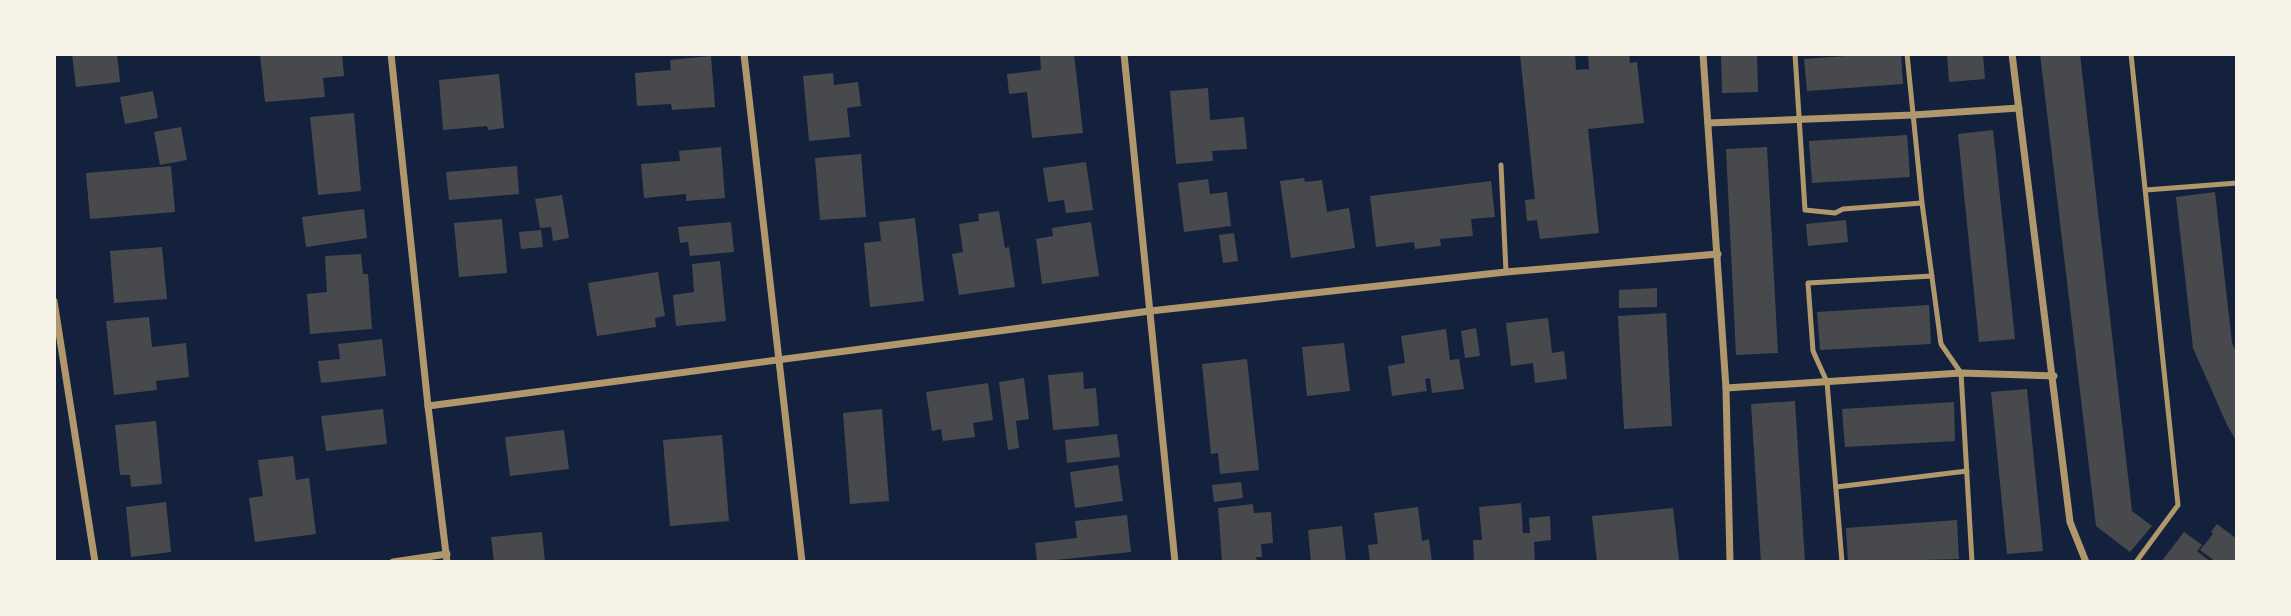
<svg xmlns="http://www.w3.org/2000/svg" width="2291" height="616" viewBox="0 0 2291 616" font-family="'Titillium Web',sans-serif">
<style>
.building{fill:#48494c}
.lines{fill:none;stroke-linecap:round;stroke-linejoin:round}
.service{stroke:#b1986c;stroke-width:5}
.minor{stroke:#b1986c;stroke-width:7}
</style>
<rect width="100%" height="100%" fill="#14213d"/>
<g class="building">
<polygon points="72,54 117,54 120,82 76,87"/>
<polygon points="260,54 342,54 344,76 323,78 325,97 265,102"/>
<polygon points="1040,54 1074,54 1083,133 1032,138 1027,92 1009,94 1007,74 1041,70"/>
<polygon points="1520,54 1575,54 1576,70 1589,69 1588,54 1629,54 1630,63 1637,62 1644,123 1588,129 1599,233 1540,239 1537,220 1527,221 1525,200 1535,199"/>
<polygon points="1721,54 1757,54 1758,92 1722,93"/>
<polygon points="1874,54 1901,54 1903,84 1807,91 1804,59"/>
<polygon points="1947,54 1983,54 1985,79 1949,82"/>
<polygon points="2040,54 2080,54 2132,511 2152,526 2130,552 2096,526"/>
<polygon points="711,56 715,107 672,110 671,104 637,106 635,73 671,70 670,60"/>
<polygon points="833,73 834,85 858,82 861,106 847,108 850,137 809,141 803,76"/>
<polygon points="499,74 504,128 488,130 487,126 443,130 439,80"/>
<polygon points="1208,88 1210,120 1244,117 1247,149 1212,151 1213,161 1176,164 1170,91"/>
<polygon points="153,91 158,118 125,124 120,97"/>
<polygon points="354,113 361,191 318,195 310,117"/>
<polygon points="181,127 187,160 160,165 154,132"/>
<polygon points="1993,130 2015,339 1979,342 1958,134"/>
<polygon points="1907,135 1910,177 1812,183 1809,141"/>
<polygon points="721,147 725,198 686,201 686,194 644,198 641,164 680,161 679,151"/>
<polygon points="1767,147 1778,353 1736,355 1726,149"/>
<polygon points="861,154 866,217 820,220 815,158"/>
<polygon points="1086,162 1093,210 1066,213 1064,200 1048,202 1043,168"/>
<polygon points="171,166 175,212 90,219 86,173"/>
<polygon points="517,166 519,194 449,200 446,172"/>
<polygon points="1304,178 1305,182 1322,180 1327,212 1349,208 1355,248 1291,258 1280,181"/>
<polygon points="1208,179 1210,194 1227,192 1231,226 1184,232 1178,183"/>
<polygon points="1491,181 1495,217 1471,219 1473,236 1440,239 1441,246 1415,249 1414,242 1376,247 1370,196"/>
<polygon points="2215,192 2232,343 2237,354 2237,442 2228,427 2193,348 2176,197"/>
<polygon points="562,195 569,238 553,241 551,227 540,228 535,199"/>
<polygon points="364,209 367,238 306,247 302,217"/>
<polygon points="999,211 1005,248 1009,247 1015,287 959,295 952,254 963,252 959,224 979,221 978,214"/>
<polygon points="915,218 924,301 870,307 864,243 881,241 879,222"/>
<polygon points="502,219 507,273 459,277 454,223"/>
<polygon points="1846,220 1848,242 1808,246 1806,224"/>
<polygon points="731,222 734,252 690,256 688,242 680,243 678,227"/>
<polygon points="1091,222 1099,276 1042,284 1036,239 1053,236 1052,228"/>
<polygon points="541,230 543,247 521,249 519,232"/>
<polygon points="1234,233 1238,261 1223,263 1219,235"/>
<polygon points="162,247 167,299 114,303 110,251"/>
<polygon points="361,254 363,274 368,274 372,329 310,334 307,294 327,292 325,256"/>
<polygon points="720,261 726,321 676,326 673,295 694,292 692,264"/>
<polygon points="658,272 665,316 655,318 656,327 597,336 588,283"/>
<polygon points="1657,288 1657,307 1619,308 1619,290"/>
<polygon points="1929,305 1931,344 1820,350 1817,312"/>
<polygon points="1666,313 1672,426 1624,429 1618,316"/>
<polygon points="149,317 152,347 186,343 189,377 156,381 157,390 114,395 106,321"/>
<polygon points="1548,318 1552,353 1564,351 1567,379 1535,383 1533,363 1511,366 1506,323"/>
<polygon points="1476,328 1480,356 1465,358 1461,331"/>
<polygon points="1446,329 1450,360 1459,359 1464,389 1432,393 1430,378 1425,379 1427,391 1392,396 1388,366 1405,363 1401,336"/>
<polygon points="382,339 386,376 321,383 318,361 340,359 338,344"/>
<polygon points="1344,343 1350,391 1307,396 1302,347"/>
<polygon points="1247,359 1259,470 1220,474 1218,453 1211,454 1202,364"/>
<polygon points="1083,372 1084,389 1096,388 1099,426 1053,430 1048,375"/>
<polygon points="1024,378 1029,419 1016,421 1019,448 1008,450 999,382"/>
<polygon points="988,383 993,420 973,423 975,437 943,441 941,429 932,431 926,392"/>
<polygon points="2027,389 2043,551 2007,554 1991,392"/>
<polygon points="1795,401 1805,562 1761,562 1751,404"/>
<polygon points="1954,402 1955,441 1845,447 1842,409"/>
<polygon points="383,409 387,444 326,451 321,416"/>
<polygon points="882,409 889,501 850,504 843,413"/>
<polygon points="156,421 162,484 131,487 130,475 120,475 115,425"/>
<polygon points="564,430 569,469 510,476 505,437"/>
<polygon points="1117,434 1120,457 1067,463 1065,440"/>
<polygon points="722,435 729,521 670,526 663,440"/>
<polygon points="293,456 296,480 309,478 316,534 255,542 249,498 263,496 258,460"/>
<polygon points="1118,465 1123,501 1075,508 1070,472"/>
<polygon points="1241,482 1243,498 1214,502 1212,485"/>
<polygon points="166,502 171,552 131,557 126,507"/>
<polygon points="1521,503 1523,533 1530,533 1529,518 1550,516 1551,540 1534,542 1535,562 1474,562 1473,540 1482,540 1479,507"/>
<polygon points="1253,504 1254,513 1271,512 1273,543 1261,544 1262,557 1256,557 1257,562 1222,562 1218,508"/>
<polygon points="1418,507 1422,541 1429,539 1432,562 1370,562 1368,545 1378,544 1374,513"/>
<polygon points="1673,508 1679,560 1597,562 1592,516"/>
<polygon points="1127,515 1131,552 1037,562 1035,543 1077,538 1075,521"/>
<polygon points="1957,520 1959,559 1848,562 1846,528"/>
<polygon points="2217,524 2237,539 2237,562 2216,562 2200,550 2213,534 2211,532"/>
<polygon points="1342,526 1346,562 1311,562 1308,530"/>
<polygon points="542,532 545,562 494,562 491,537"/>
<polygon points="2184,532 2202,545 2197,551 2211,562 2161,562"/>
</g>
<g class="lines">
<g class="service">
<polyline points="1795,54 1805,210 1835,213 1843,209 1922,203"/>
<polyline points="1907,54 1922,203 1941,344 1961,373 1972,562"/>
<polyline points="2131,54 2178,505 2136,562"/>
<polyline points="1501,165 1506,272"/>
<polyline points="2146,190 2237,183"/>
<polyline points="1836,487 1967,471"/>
<polyline points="1842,562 1827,382 1813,351 1808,283 1932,276"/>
</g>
<g class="minor">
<polyline points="391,54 428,406 447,562"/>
<polyline points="744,54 802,562"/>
<polyline points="1124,54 1175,562"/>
<polyline points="1703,54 1726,388 1730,562"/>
<polyline points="2012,54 2070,522 2086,562"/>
<polyline points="1708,123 1913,115 2019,108"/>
<polyline points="54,301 95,562"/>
<polyline points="1726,388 1961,373 2054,376"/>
<polyline points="428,406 1150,311 1506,272 1718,254"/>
<polyline points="393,562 447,554"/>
</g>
</g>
<rect width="2291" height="616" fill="none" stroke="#f6f1e7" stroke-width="112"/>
</svg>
